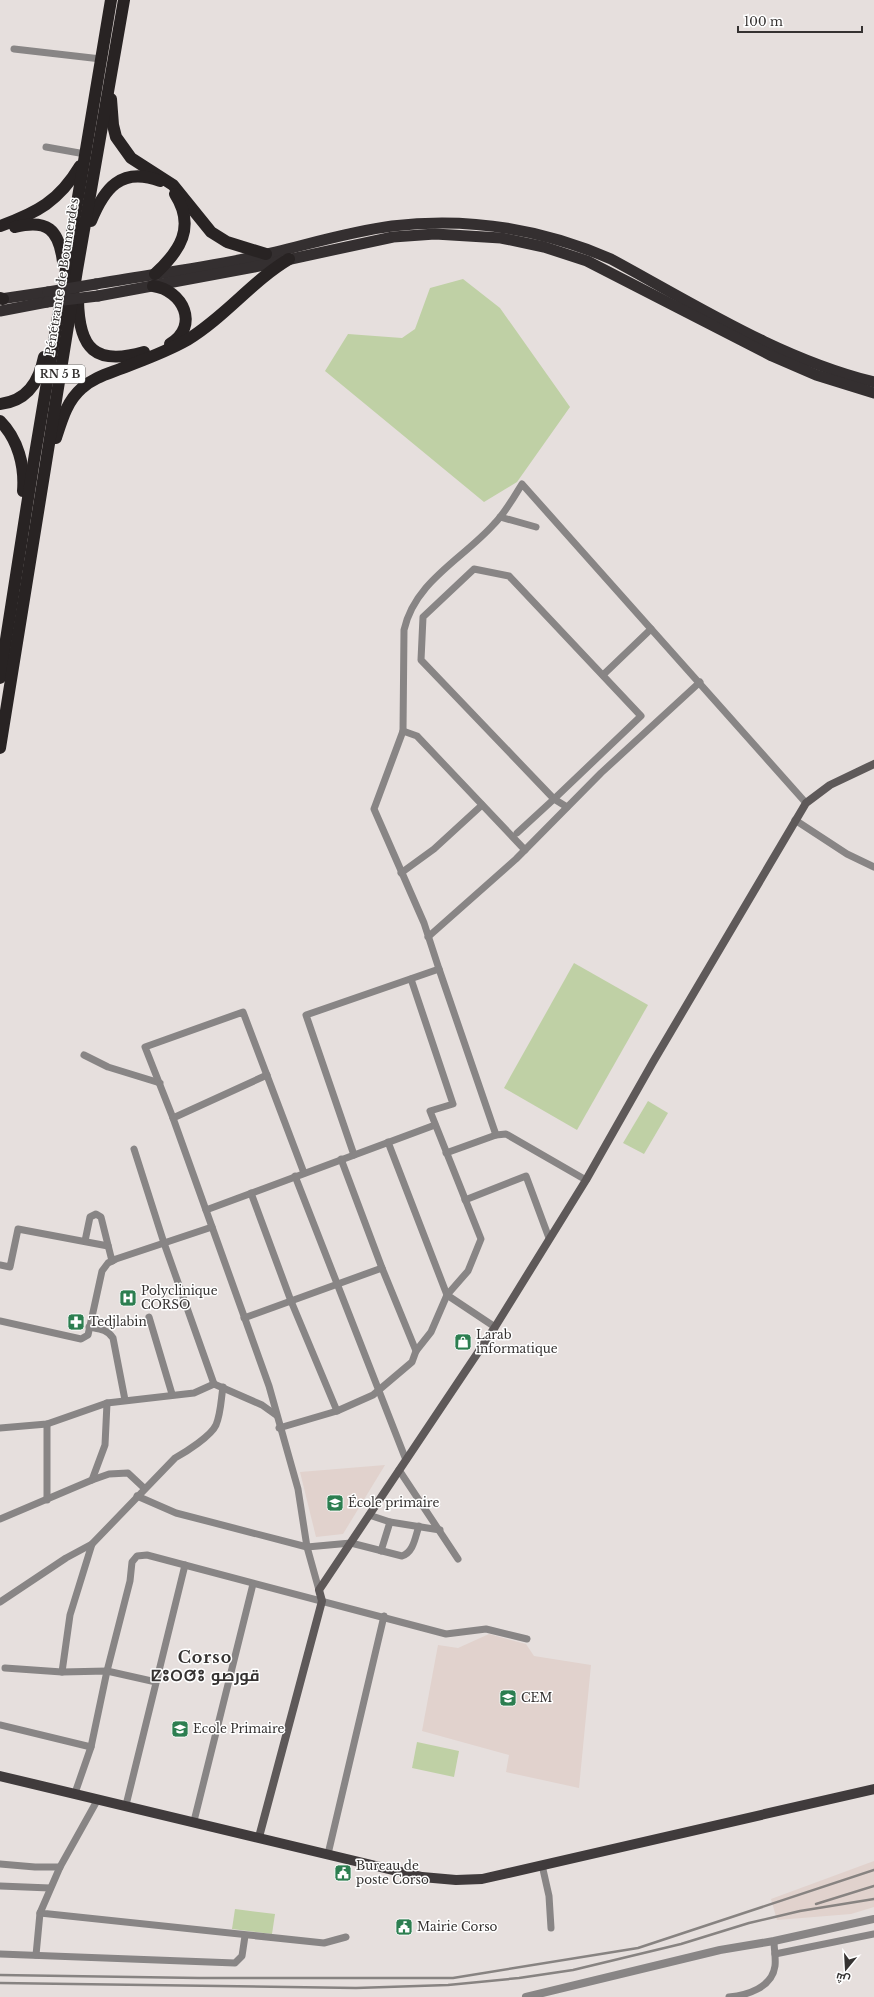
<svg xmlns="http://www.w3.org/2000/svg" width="874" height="1997" viewBox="0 0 874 1997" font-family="'Libre Baskerville',Cairo,'Noto Sans Tifinagh',serif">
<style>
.built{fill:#e1d2cd}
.green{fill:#bfd0a5}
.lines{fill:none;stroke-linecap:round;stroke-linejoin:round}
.minor{stroke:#888585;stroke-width:7}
.tertiary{stroke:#888585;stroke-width:8}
.secondary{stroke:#5e5959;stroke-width:8}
.primary{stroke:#403b3c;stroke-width:10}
.trunk{stroke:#342f30;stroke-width:11}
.motorway{stroke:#282323;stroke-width:12}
.rail{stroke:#878381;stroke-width:2.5}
.trunk-bridge{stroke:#342f30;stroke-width:11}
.labels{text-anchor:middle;stroke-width:3;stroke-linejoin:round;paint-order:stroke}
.shield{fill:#fff;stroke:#72706f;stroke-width:1}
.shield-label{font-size:11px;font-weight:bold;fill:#353231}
.street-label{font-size:12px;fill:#353231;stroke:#fff}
.poi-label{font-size:12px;fill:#353231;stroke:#fff;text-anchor:start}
.district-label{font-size:16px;font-weight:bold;letter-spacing:1px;fill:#353231;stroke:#fff}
</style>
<rect width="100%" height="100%" fill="#e6dfdd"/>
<g class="built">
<polygon points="385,1465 343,1534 316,1537 300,1472"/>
<polygon points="489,1634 526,1644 534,1656 591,1665 579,1788 506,1772 509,1755 422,1731 438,1645 458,1648"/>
<polygon points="874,1861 874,1907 851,1914 777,1920 771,1899"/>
</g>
<g class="green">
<polygon points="463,279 500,308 570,407 517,482 484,502 325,371 348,334 402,338 415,329 430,288"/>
<polygon points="574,963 648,1005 577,1130 504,1088"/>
<polygon points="648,1101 668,1113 644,1154 623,1143"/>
<polygon points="417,1742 459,1751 454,1777 412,1768"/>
<polygon points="235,1909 275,1914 272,1934 232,1929"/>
</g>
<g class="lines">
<g class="minor">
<polyline points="14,49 101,59"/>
<polyline points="46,147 85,154"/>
<polyline points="500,517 536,527"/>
<polygon points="474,569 509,576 641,716 554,799 421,660 423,617"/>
<polyline points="603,675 651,629"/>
<polyline points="403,731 417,736 525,850"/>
<polyline points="795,820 847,854 874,867"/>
<polyline points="517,833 554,799 567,807"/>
<polyline points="401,873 434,849 482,805"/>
<polyline points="428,937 516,859 601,773 700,682"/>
<path d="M439 969 424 923 374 809 403 731 404 630C415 581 463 559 494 524 505 513 514 497 522 484L806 803"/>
<polyline points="84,1055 108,1067 160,1083"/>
<polyline points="267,1075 173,1118 269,1386 298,1489 307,1547 319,1590"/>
<polyline points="173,1118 145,1047 243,1012 304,1173"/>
<polyline points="388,1142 447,1295 495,1327"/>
<polyline points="134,1149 164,1243 214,1384"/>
<polyline points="446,1153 496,1135 506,1134 586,1180"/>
<polyline points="354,1155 306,1015 439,969 496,1135"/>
<polyline points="341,1159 382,1268 416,1351"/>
<polyline points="295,1176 406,1460"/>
<polyline points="251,1193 291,1301 337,1411"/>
<polyline points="465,1200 526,1176 549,1238"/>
<polyline points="206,1210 435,1125"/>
<polyline points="85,1241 90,1217 96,1214 101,1217 112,1261"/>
<polyline points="0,1265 10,1267 18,1229 108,1246"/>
<polyline points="149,1317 172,1394"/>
<polyline points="244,1318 382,1268"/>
<polyline points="0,1321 81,1339 88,1335 102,1271 108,1263 116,1259 212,1227"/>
<path d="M89 1327C99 1329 107 1329 113 1338L125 1400"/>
<polyline points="47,1424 47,1500"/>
<polyline points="0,1428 47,1424 107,1403 194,1393 214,1384 262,1405 276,1415"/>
<polyline points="279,1428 337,1411 373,1395 412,1362 416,1351 431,1332 447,1295 468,1271 481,1239 430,1111 453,1104 411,979"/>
<polyline points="399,1470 458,1559"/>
<polyline points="92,1480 109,1474 128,1473 144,1488"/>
<path d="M137 1496 176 1513 307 1547 351 1543 402 1556C414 1552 415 1537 419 1526"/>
<polyline points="369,1515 390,1522 440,1530"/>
<polyline points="0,1519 92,1480 105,1445 107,1403"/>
<polyline points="381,1551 390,1522"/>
<path d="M0 1602 66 1558 92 1544 175 1458C186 1452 211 1436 216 1425 221 1413 221 1399 223 1387"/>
<polyline points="5,1668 62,1672 70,1615 92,1544"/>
<polyline points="62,1672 107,1671 156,1682"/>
<polyline points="0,1725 91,1747"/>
<polyline points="75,1793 91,1747 107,1671 130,1581 132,1562 137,1556 147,1555 446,1634 486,1629 527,1639"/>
<polyline points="98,1799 60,1867 40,1913 324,1943 346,1937"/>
<polyline points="126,1805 185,1565"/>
<polyline points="194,1821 253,1584"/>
<polyline points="328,1854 384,1616"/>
<polyline points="0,1864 35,1867 60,1867"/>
<polyline points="542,1865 549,1896 551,1928"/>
<polyline points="0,1886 50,1888"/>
<polyline points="0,1954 235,1963 242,1956 245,1936"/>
<polyline points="775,1954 874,1934"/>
<polyline points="36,1955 40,1913"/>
<path d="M729 1997C747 1995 772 1988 775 1966 776 1958 774 1949 774 1941"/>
</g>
<polyline class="tertiary" points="526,1997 720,1950 774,1941 874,1919"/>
<polyline class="secondary" points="259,1837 322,1601 319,1590 495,1327 586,1180 653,1062 806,803 830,785 874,764"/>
<polyline class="primary" points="0,1776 422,1877 456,1880 482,1879 874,1789"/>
<g class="trunk">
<path d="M96 284C148 275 202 268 254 257 300 247 346 232 392 226 467 217 542 229 611 259 696 305 780 359 874 382"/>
<polyline points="98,296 254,267 393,237 435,234 501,238 544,247 587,261 772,356 816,375 874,393"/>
<polyline points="0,299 48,292"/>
<polyline points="0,311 47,302"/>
</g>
<g class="motorway">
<polyline points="111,99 113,125 116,137 131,158 173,185 211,232 227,242 266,254"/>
<path d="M91 221C104 189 121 166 160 181"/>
<path d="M0 226C37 213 59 201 80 166"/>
<path d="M15 227C47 219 59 229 63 262"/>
<path d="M155 274C180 251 196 227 175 194"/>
<path d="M153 286C183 290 200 326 170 344"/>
<polyline points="0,298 3,299"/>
<path d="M78 300C79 349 95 366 144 352"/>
<path d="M0 404C27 401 39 382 44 357"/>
<path d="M0 421C18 439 25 466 23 491"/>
<path d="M56 438C62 419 67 401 82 388 93 378 107 374 120 369 143 360 166 352 187 340 225 317 252 281 289 259"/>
<polyline points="0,678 34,460 111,0"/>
<polyline points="0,748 77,270 124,0"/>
</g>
<g class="rail">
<polyline points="816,1904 874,1886"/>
<polyline points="0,1975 199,1978 453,1978 638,1948 874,1870"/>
<polyline points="0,1983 356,1988 448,1985 519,1978 573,1970 681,1944 749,1923 800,1911 874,1899"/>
</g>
<g class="trunk-bridge">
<polyline points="48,292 96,284"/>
<polyline points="47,302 98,296"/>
</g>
</g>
<defs>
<g id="hospital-square" transform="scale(0.9)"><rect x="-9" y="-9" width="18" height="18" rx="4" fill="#2c7e50" stroke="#fff"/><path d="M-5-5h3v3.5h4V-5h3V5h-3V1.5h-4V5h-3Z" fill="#fff"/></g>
<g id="pharmacy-square" transform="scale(0.9)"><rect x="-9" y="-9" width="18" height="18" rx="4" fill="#2c7e50" stroke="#fff"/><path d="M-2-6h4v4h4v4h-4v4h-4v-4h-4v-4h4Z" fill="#fff"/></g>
<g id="shop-square" transform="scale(0.9)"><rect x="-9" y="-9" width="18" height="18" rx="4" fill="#2c7e50" stroke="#fff"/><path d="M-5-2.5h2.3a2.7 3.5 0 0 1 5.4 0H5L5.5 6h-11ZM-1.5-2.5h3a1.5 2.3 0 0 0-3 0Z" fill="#fff"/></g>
<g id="school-square" transform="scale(0.9)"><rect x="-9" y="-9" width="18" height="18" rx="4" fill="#2c7e50" stroke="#fff"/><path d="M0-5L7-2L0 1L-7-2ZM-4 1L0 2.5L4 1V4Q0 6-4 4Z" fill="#fff"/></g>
<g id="civic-square" transform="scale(0.9)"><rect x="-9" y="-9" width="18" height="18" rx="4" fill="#2c7e50" stroke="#fff"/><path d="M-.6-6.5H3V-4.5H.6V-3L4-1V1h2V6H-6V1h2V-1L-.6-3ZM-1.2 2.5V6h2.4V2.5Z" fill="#fff"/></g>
</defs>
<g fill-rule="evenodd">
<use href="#hospital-square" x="128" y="1298"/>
<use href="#pharmacy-square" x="76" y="1322"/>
<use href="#shop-square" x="463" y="1342"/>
<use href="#school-square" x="335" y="1503"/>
<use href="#school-square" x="508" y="1698"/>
<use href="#school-square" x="180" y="1729"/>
<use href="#civic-square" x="343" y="1873"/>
<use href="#civic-square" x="404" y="1927"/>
</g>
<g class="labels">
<rect class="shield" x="35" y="365" width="50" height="18" rx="3"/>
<g class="shield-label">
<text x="60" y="378">RN 5 B</text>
</g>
<g class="street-label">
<text transform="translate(62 277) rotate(-81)" y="4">Pénétrante de Boumerdès</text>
</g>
<g class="poi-label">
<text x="141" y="1295">Polyclinique<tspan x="141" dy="14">CORSO</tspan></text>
<text x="89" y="1326">Tedjlabin</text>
<text x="476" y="1339">Larab<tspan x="476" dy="14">informatique</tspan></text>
<text x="348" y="1507">École primaire</text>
<text x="521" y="1702">CEM</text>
<text x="193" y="1733">Ecole Primaire</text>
<text x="356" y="1870">Bureau de<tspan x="356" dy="14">poste Corso</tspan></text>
<text x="417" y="1931">Mairie Corso</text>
</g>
<g class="district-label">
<text x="205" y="1663">Corso<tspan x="205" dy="18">ⵇⵓⵔⵚⵓ قورصو</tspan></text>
</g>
</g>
<g transform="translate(846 1969) rotate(198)" stroke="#ffffff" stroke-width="3" paint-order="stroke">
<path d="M0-3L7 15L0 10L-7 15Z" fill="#353231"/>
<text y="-6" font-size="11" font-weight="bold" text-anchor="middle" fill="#353231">ش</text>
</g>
<path d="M738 26v6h124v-6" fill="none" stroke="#353231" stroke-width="2"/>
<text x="744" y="26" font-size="12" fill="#353231" stroke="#ffffff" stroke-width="3" paint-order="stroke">100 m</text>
</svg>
